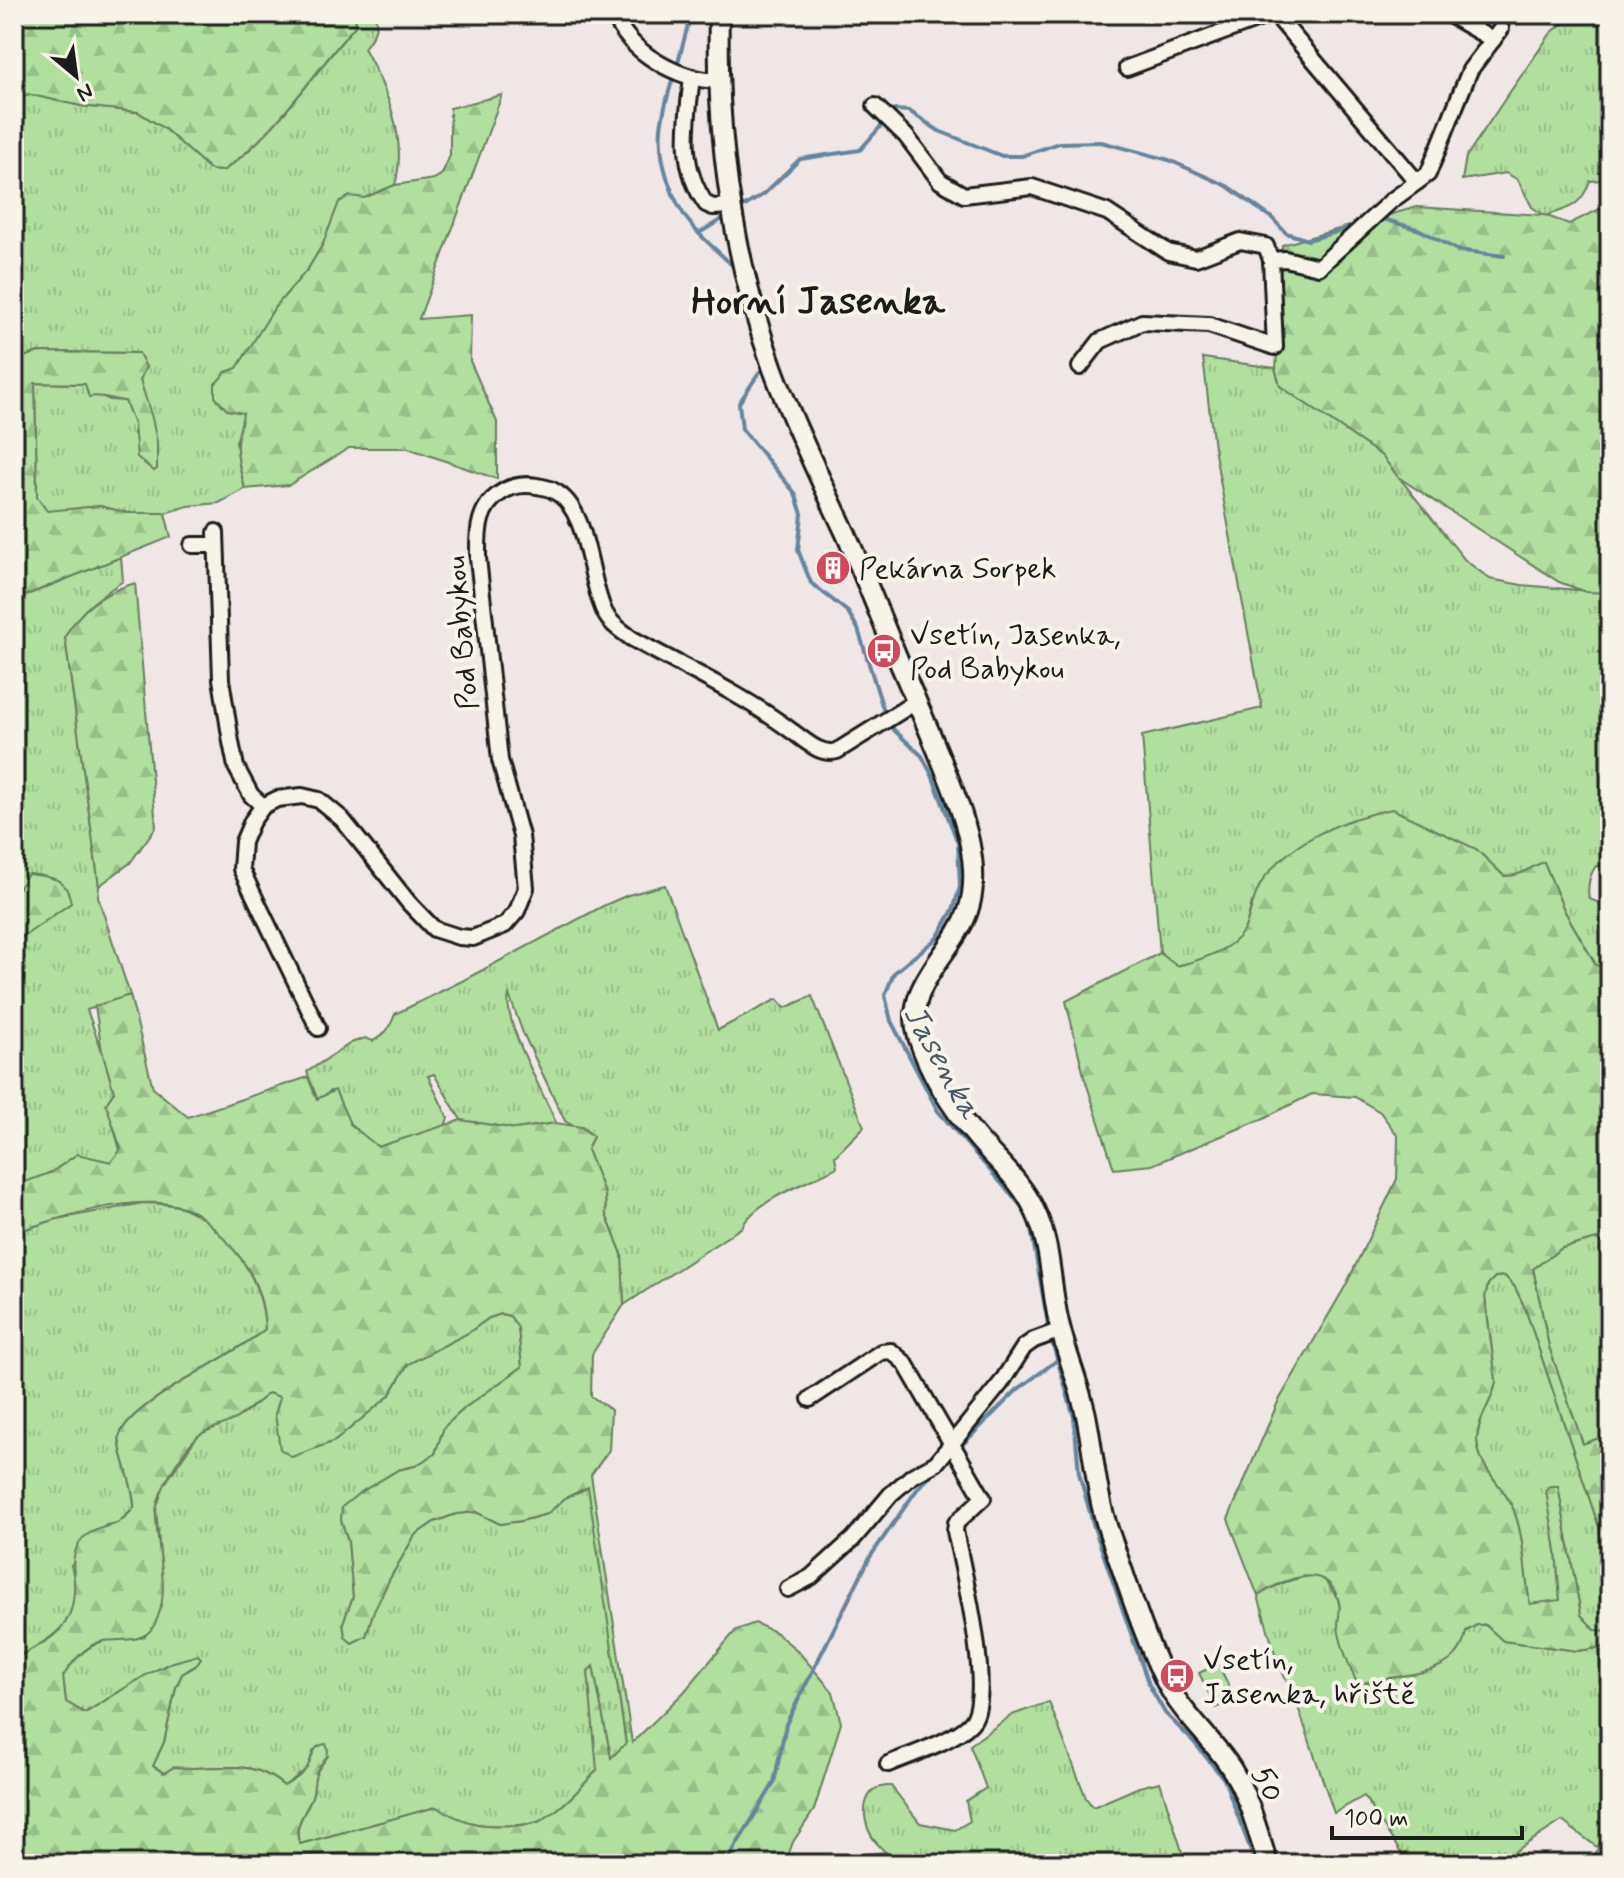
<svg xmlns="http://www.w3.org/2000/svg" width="1624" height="1878" viewBox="0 0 1624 1878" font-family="Mynerve,sans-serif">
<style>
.grass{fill:url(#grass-tufts);stroke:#667e5d;stroke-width:2}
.forest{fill:url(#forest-firs);stroke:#667e5d;stroke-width:2;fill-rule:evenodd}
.garden{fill:#b0df9e;stroke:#667e5d;stroke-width:2}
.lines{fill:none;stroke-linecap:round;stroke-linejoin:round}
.stream{stroke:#65859e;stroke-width:4}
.minor-casing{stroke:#1c1c1c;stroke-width:20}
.tertiary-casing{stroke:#1c1c1c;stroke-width:24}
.minor{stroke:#f7f3e8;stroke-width:14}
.tertiary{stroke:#f7f3e8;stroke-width:18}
.labels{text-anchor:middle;stroke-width:8;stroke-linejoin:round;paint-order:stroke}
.poi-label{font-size:30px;fill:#1c1c1c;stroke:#f7f3e8;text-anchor:start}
.street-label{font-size:30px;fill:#1c1c1c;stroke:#f7f3e8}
.water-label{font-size:32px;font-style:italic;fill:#475968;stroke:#f7f3e8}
.district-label{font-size:38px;font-weight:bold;fill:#1c1c1c;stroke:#f7f3e8}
</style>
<defs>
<pattern id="grass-tufts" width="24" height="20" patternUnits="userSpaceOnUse" patternTransform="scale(2)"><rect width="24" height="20" fill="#b0df9e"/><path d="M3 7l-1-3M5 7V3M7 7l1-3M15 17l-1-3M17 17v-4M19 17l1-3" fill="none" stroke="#97bf88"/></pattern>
<pattern id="forest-firs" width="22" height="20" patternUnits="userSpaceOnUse" patternTransform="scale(2)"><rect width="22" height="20" fill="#b0df9e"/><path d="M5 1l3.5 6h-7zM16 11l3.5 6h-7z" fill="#97bf88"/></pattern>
</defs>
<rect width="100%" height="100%" fill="#f0e6e6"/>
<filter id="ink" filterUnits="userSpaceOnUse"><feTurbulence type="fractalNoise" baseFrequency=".0125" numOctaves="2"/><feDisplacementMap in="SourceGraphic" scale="16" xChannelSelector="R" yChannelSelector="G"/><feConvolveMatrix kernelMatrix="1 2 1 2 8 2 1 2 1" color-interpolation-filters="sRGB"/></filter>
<g filter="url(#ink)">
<g class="grass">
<path d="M354 14H375C379 28 372 38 364 48 387 90 408 138 395 185L364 198 350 197 340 202 323 244 308 269 275 307 237 369 226 372 243 412 242 430 236 441 239 465 245 489 219 503 188 506 165 513H128L100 506 47 512 37 497 35 383 86 384 98 395 110 400 125 401 134 424V435L144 395 140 379 139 353 39 352 14 360V103L28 94 81 106 138 112 165 129 211 170 223 171C278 132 311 76 355 26Z"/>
<path d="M1574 14H1610V179L1590 181C1581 207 1569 208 1545 216L1532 207 1518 180 1506 173 1462 180 1466 157 1505 99 1551 33Z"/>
<path d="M1203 358 1275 368 1280 386 1382 456 1465 560 1490 579 1522 585 1610 593V867L1596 866C1589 875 1587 888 1589 899L1600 903 1610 897V970L1596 965 1564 910 1544 863C1529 867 1522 877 1504 876L1476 849 1252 902C1249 913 1247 930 1238 939 1225 952 1195 962 1177 966L1160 953 1142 736 1262 708 1214 448Z"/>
<path d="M121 557 123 581C99 597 79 611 65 637L99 886 98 897 130 995 87 1010 102 1051 114 1092 107 1104 122 1157 111 1162 77 1155 52 1172 14 1189V943L36 927 60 881 29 874 14 895V600Z"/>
<path d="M665 885 718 1030 777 999 785 1008 812 996 864 1127 835 1156 837 1167C811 1182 756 1199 742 1227L624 1305 622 1254 606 1215 605 1195 587 1150 593 1136 582 1127 578 1129 565 1121 523 1033 509 995C502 1021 545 1095 556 1123L516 1129 461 1120 434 1074 428 1076 448 1118 445 1126 378 1147C365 1138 346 1125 341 1109 338 1102 340 1098 335 1091H330L319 1103 307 1072 351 1043 365 1038 373 1041C386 1034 390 1028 395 1014L462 981 605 905 628 895Z"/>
<path d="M143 1203C156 1204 175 1203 186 1209 230 1229 263 1281 265 1329 236 1355 129 1403 120 1435 116 1448 135 1486 134 1508L118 1523 106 1525 71 1565C86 1621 56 1636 14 1659V1233L57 1219Z"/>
<polygon points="1597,1239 1606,1246 1610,1257 1610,1434 1583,1444 1549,1347 1533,1268 1562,1248"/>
<path d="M1505 1276 1515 1287 1525 1308 1601 1533 1610 1602V1631H1595L1581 1615 1558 1487 1547 1491 1556 1550 1560 1601 1530 1604C1524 1574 1525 1541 1514 1511 1505 1486 1478 1469 1477 1440 1477 1418 1493 1402 1496 1381L1485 1297 1488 1284 1495 1277Z"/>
<path d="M501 1314 510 1316 518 1327 522 1367 466 1407 444 1427 435 1454 415 1466 398 1470 358 1494 341 1520 348 1541 353 1597 343 1623 366 1636 373 1613 389 1580 415 1535 434 1522 456 1514 476 1512 500 1524 521 1521 547 1514 565 1498 589 1487 626 1744 611 1759 593 1667 588 1671 598 1770C580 1788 563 1809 540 1821 529 1827 491 1826 477 1824 463 1821 448 1814 436 1807L300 1844C292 1826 307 1812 312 1796 316 1786 313 1794 313 1784 314 1773 322 1764 328 1756L314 1750 307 1769 284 1786C248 1755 216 1772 174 1767L164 1773 153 1766 164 1742 176 1687 182 1674 196 1666 146 1675 85 1713 66 1702 63 1676C75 1658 89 1642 113 1639 125 1638 133 1640 145 1636L160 1609 162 1577 156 1509 164 1485 198 1435 235 1419 269 1393 280 1397 389 1396 408 1364 468 1333 489 1318Z"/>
<path d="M1315 1575 1324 1579 1338 1599 1341 1613 1338 1625 1358 1685 1388 1679 1477 1625H1485L1504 1641 1578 1651 1610 1646V1829L1597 1847 1562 1821 1505 1858 1510 1864H1408L1364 1796 1334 1813 1299 1710 1276 1657 1258 1596C1276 1584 1293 1578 1315 1575Z"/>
<path d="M1049 1702 1086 1798 1093 1807 1139 1787 1160 1782 1186 1864H899C890 1856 879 1848 872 1837 860 1817 861 1785 891 1786L920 1823 955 1830 970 1821 966 1801 986 1788 970 1745 1012 1715Z"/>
<polygon points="347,1853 378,1859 452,1856 466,1864 286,1864 304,1855"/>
</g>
<g class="forest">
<path d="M14 14H354L356 17 355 26C311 75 278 132 223 171L211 170 165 129 138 112 81 106 28 94 14 103Z"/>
<path d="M502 95 419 319 471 315 470 361 497 422V479L408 448H349L289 485 245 489C242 474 236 459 237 444 237 434 242 424 243 413L227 410 215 397V384L226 372 237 368 275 307 308 269 323 244 339 202 350 196 364 198 395 185 434 179 442 174 450 155V108Z"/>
<polygon points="1610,204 1610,593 1586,592 1559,582 1398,477 1382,456 1280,386 1276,371 1282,245 1417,207 1544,215 1569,224"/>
<path d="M39 352 139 353 146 367 140 380 152 418 157 442V469L154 471 137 457 134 424 125 401C112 400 101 394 89 397L85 384 35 383 37 497 47 511 100 506 128 513H165L171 537 14 600V360Z"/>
<path d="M135 583 156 827 130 863 99 886 65 637C80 608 104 592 135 583Z"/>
<path d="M1392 809 1476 849 1504 876C1522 877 1529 867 1544 862L1564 910 1596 965 1610 970V1257L1606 1246 1597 1239 1562 1248 1533 1269 1549 1347 1583 1444 1610 1434V1602L1601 1533 1525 1308 1515 1287 1505 1276 1495 1277 1488 1284 1485 1297 1496 1381C1493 1402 1477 1418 1477 1440 1478 1469 1505 1486 1514 1511 1525 1540 1524 1573 1530 1604L1560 1600 1556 1550 1546 1491 1551 1486H1558L1581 1615 1595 1630 1610 1631V1646L1578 1651 1503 1641 1486 1625H1477L1466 1631C1460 1682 1393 1671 1358 1685 1350 1668 1340 1645 1338 1626 1338 1618 1341 1611 1339 1602 1328 1559 1283 1579 1258 1596L1228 1519 1278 1402 1346 1285 1397 1179 1398 1136 1380 1112 1355 1097 1312 1094 1262 1119 1152 1165 1114 1169 1084 1076 1066 1001 1160 953 1177 966C1202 960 1239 948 1247 923 1252 907 1255 891 1265 877 1294 839 1346 818 1392 809Z"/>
<path d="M28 874C51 877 67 877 71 903L14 943V895Z"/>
<path d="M130 995 153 1088 188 1117 308 1077 317 1099 335 1090 350 1124 378 1147 461 1120 516 1129 556 1123 581 1127 593 1136 587 1150 605 1195 606 1215 622 1254 624 1305 592 1354 591 1396 611 1410 609 1450 591 1475 632 1743 684 1692 736 1630 755 1623 775 1632 797 1650 833 1692 841 1723 814 1810 793 1842 785 1864H466L452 1856 378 1859 347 1853 304 1855 286 1864H14V1659C52 1638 76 1630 74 1581 74 1568 71 1557 78 1545 85 1531 102 1528 115 1524 123 1521 129 1513 134 1508 135 1486 116 1447 120 1435 130 1402 236 1356 265 1329 264 1300 253 1272 234 1250 221 1235 203 1213 183 1207 134 1193 60 1217 14 1233V1186L52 1172 77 1154 111 1162 121 1149 106 1104 114 1092 102 1051 95 1006ZM501 1314 510 1316 518 1328 522 1367 466 1407 444 1427 435 1454 415 1466 398 1470 358 1494 342 1507 341 1520 348 1541 353 1597 343 1623 345 1637 352 1643 366 1636 373 1613 389 1580 415 1535 434 1522 456 1514 476 1512 500 1524 521 1521 547 1514 565 1498 588 1487 626 1743 611 1758 593 1666 588 1671 597 1770C581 1788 562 1809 540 1821 529 1827 491 1826 477 1824 463 1821 448 1814 436 1807L300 1844C291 1826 307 1812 312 1796 315 1788 313 1780 317 1771 322 1760 332 1757 326 1744 310 1746 314 1758 306 1769 301 1777 292 1781 284 1786 247 1755 217 1772 174 1767L164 1773 153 1766 164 1742 176 1687 182 1674 196 1665 201 1658 198 1655 170 1663 146 1675 85 1713 66 1702 63 1676C70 1665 79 1653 92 1645 111 1634 140 1648 153 1627 174 1593 155 1548 156 1512 157 1492 182 1451 197 1437 206 1428 224 1426 235 1419 247 1412 258 1401 269 1393L280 1397 275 1414 280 1449 292 1457 335 1441 389 1396 408 1364 468 1333 489 1318Z"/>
<polygon points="1610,1829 1610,1864 1588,1864"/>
<polygon points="886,1852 898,1864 873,1861 870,1864 847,1864 855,1855"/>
</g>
<polygon class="garden" points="1218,1664 1235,1698 1216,1708 1199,1673"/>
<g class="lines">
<g class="stream">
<polyline points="677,66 691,14"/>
<path d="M674 74C669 92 663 110 661 128 658 160 672 203 693 227 705 241 720 253 733 266"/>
<polyline points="740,209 764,194 800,159 860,150 895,110 909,111 939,131 1002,156 1022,156 1059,143 1101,142 1169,160 1227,186 1272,218 1286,233 1308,240 1357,226"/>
<polyline points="1377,220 1383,219 1420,230 1457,250 1504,256"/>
<polyline points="699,233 729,215"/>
<polyline points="765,364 739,403 742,429 795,493 802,514 798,550 811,583 848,612 858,629 885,715"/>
<polyline points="890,723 894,730 922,756 932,775 958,843 960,887 953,910 937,938 894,973 885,995 891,1021 938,1111 1022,1207 1030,1223 1049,1330"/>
<polyline points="1051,1338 1074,1417 1079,1473 1094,1527 1149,1685 1165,1713 1193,1741 1224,1779 1256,1864"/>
<polyline points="959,1448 1017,1390 1056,1361"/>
<polyline points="725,1864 774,1783 786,1724 870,1557 918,1488 938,1469"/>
</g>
<g class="minor-casing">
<g id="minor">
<path d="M614 14C629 53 678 80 719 81"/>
<polyline points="1275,14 1417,182"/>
<polyline points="1448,14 1493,40"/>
<polyline points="1127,68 1272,14"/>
<path d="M692 77C687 122 678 165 706 204L713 207 731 206"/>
<polyline points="875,106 906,136 940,181 964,195 1032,187 1107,212 1168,252 1196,258 1240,241 1266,246 1271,260"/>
<polyline points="1080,367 1100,341 1142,322 1209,325 1275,347 1271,260 1285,259 1319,267 1391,201 1428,174 1470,70 1501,29"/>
<polyline points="216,532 221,679 231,742 236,767 251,795 263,806"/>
<polyline points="192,545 215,545"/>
<path d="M318 1028 241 869 243 842 252 821 263 806 277 799 302 796 319 800 342 819 409 903 434 929 459 937 473 938 505 925 517 911 526 888 521 836 500 760 478 558C478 538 477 515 492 500 505 487 519 483 537 486 542 487 550 488 554 491 590 509 588 580 605 613 610 624 622 631 631 638 685 668 744 695 793 732 806 741 821 756 837 751L917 701"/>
<path d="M810 1399 881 1352 891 1351 905 1363 983 1498 956 1523 955 1531C963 1570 992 1686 974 1719 963 1738 909 1755 888 1764"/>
<polyline points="788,1589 811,1577 853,1539 891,1494 912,1476 936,1463 1001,1383 1024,1347 1034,1340 1061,1330"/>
</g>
</g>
<g class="tertiary-casing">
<path id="tertiary" d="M719 14C716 134 732 255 773 369 794 426 821 480 846 534 865 577 882 621 900 664 920 710 941 756 958 803 970 836 980 876 968 911 953 954 902 986 918 1037 930 1074 954 1111 979 1140 999 1163 1023 1183 1035 1211 1050 1242 1050 1275 1056 1308 1062 1345 1078 1379 1086 1415 1094 1454 1096 1494 1109 1532 1127 1582 1143 1635 1166 1682 1182 1713 1208 1735 1227 1762 1248 1792 1257 1830 1268 1864"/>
</g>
<use href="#minor" class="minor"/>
<use href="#tertiary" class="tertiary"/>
</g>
</g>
<defs>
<g id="building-disc" transform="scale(1.8)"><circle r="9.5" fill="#d1495b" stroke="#f7f3e8"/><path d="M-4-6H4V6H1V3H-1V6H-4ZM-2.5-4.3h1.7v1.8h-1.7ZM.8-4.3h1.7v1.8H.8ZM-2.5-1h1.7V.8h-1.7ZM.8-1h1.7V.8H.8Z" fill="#fff"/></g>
<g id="bus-disc" transform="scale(1.8)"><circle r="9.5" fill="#d1495b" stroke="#f7f3e8"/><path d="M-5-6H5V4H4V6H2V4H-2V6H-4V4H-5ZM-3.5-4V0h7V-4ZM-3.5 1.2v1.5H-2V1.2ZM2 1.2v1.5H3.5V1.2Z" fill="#fff"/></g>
</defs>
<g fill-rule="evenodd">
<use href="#building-disc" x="833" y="568"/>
<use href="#bus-disc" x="884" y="651"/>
<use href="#bus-disc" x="1177" y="1676"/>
</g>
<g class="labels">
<g class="poi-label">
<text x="859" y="578">Pekárna Sorpek</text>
<text x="910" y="644">Vsetín, Jasenka,<tspan x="910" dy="34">Pod Babykou</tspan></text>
<text x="1203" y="1669">Vsetín,<tspan x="1203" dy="34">Jasenka, hřiště</tspan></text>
</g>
<g class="street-label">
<text transform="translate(461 633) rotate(-95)" y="10">Pod Babykou</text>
<text transform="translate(1268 1784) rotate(66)" y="10">50</text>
</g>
<g class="water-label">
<text transform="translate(943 1061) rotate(61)" y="11">Jasenka</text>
</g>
<g class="district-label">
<text x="818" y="313">Horní Jasenka</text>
</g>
</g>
<rect width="1624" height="1878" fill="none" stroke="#f7f3e8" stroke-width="48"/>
<rect x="24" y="24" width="1576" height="1830" fill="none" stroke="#1c1c1c" stroke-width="3" filter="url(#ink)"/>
<g transform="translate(76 76) rotate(151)" stroke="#f7f3e8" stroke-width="6" paint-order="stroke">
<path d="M0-6L14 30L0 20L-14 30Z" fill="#1c1c1c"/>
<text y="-12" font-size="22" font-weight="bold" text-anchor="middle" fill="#1c1c1c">N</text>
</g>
<path d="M1332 1826v12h190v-12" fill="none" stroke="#1c1c1c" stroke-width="4"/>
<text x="1344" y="1826" font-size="24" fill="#1c1c1c" stroke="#f7f3e8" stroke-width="6" paint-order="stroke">100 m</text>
</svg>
